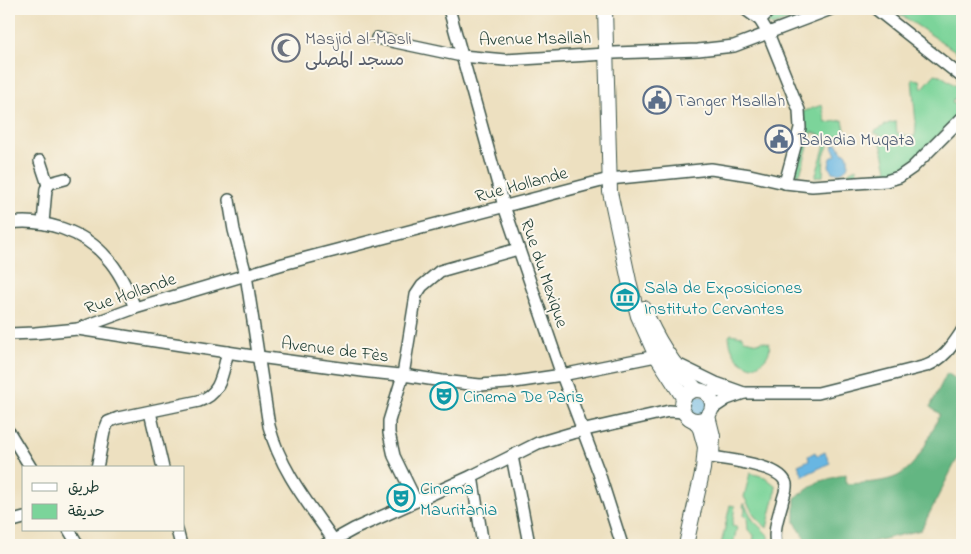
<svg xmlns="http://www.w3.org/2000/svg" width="971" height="554" viewBox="0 0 971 554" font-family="'Indie Flower','Playpen Sans Arabic',sans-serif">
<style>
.green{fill:#7bd49a;stroke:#4d8867}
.forest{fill:#64b682;stroke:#427a5b}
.water{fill:#68b6e2;stroke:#447a8b}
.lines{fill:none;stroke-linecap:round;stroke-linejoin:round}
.minor-casing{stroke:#3e5549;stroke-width:14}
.major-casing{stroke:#3e5549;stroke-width:16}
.minor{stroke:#fff;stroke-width:11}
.major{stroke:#fff;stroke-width:14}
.labels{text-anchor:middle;stroke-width:4;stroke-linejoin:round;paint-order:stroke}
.worship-label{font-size:18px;fill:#5b616d;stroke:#fbf7ec;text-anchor:start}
.street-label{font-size:18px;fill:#1f3d34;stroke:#fbf7ec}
.service-label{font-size:18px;fill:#4e5e75;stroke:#fbf7ec;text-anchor:start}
.culture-label{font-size:18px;fill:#0d838f;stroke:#fbf7ec;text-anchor:start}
</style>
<rect width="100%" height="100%" fill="#fbf7ec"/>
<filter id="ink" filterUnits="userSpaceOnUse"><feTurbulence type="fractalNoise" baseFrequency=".02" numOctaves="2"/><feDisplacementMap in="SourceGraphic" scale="10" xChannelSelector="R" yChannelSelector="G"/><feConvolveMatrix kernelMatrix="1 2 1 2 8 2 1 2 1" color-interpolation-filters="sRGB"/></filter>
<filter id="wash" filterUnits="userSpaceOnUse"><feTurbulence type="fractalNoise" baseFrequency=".0096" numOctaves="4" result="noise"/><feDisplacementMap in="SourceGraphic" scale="20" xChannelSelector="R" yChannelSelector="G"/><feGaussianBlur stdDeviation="1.12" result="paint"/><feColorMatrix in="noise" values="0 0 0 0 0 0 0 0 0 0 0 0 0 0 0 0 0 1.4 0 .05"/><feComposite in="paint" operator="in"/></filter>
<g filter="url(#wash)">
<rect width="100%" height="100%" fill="#ede0c0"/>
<g class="green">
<polygon points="777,9 826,9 772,26 766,22"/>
<polygon points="892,9 962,9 962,56 957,52"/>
<path d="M935 74 940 75 962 90V99H953L952 103 962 105V111L960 115 902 170 874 176 843 178 850 171 856 168 858 177 887 170 879 134H875V131C883 128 886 122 896 122L897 133 911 137 915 136 916 124 912 79 920 80 922 89Z"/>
<polygon points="822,105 826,123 843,120 847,139 837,136 832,138 824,155 823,176 815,178 827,138 812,132 801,171 797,176 794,164 802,112"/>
<path d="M731 334 742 336 744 340 759 343 761 341 769 343C772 356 762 363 752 367 738 363 730 351 729 336Z"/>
<polygon points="750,473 765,477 776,486 775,495 767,528 756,518 744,497"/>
<polygon points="744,503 753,520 768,535 768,545 753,545 754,535 748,530 747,517 744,516 745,508 743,507"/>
<polygon points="730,505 735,506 732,526 737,527 733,545 721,545"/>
</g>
<path class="forest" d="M947 373 962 383V453L955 463 921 530 863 544 814 545 805 539 795 522V498L818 482 846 474V484C861 483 878 483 893 478 918 469 929 437 940 414L930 407Z"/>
<g class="water">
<path d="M834 144H838L842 152 847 154C851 166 845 176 832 172L829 166 831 158 836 155 833 148Z"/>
<circle cx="698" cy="405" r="10"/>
<polygon points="815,452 817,456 825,452 830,463 803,476 798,465 809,460 808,456"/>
</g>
</g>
<g filter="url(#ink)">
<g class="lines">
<g class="minor-casing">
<g id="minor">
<polyline points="449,9 504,206 562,375 599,473 622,545"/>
<polyline points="745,9 760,20 768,33 799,110 800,128 785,183"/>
<polyline points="876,9 962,77"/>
<polyline points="760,20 771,9"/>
<polyline points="377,38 462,56 505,60 606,54"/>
<polyline points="614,53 698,50 734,46 831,9"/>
<polyline points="40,161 48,185"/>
<path d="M229 200 234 230 246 275 269 426C281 472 311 507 337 545"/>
<path d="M9 223C43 218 84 231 107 258 120 272 128 290 135 308"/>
<polyline points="43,223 46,189 50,183 65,179"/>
<polyline points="78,329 135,308 283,264 609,179 711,169 750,175 785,183 812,186 886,181 899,177 912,168 962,118"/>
<polyline points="9,334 35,333 78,329 259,357 370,372 410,376 442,381 480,385 508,383 562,375 656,356"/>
<polyline points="677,364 716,383 744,393"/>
<polyline points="701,391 730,392"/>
<path d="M712 409 727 399 744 393H818L926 366C944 359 952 346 962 331"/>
<polyline points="150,412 163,468"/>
<polyline points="9,432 31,468"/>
<polyline points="512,456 529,544"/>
<path d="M712 457C728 460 782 465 786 484 787 490 783 497 782 503 778 517 773 531 776 545"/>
<path d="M97 468 104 432 108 422 118 418 199 401C222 394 222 372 228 352"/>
<polyline points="472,476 483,545"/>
<polyline points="416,501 394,456 389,433 389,421 403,375 416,295 422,286 440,271 518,249"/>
<polyline points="9,522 24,518"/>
<polyline points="69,530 78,545"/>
<polyline points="177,530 181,545"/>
<polyline points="325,545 354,529 472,476 538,443 572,433 669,411 684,412"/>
</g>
</g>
<g class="major-casing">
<g id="major">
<polyline points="605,9 610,192 629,281 638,316 655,354 684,399"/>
<path d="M644 308C656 339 674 366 697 390"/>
<circle cx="697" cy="405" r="15"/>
<polyline points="708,416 713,436 712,456"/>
<polyline points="686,545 703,469 705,447 700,429 696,422 689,418"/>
</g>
</g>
<use href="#minor" class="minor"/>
<use href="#major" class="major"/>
</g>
</g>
<defs>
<g id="mosque-ring" transform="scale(1.4375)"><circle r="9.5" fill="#fbf7ec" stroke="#6b7280" stroke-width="1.5"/><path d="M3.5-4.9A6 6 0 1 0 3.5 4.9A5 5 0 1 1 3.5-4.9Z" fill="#6b7280"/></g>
<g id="civic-ring" transform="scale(1.4375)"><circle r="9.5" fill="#fbf7ec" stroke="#5c6f8a" stroke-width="1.5"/><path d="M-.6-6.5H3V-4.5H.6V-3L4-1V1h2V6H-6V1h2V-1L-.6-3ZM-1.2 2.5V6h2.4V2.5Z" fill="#5c6f8a"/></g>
<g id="museum-ring" transform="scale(1.4375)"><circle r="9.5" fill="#fbf7ec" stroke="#0f9aa8" stroke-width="1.5"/><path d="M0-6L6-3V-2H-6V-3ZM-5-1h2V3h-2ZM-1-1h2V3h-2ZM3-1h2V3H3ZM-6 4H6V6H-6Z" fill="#0f9aa8"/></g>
<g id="theatre-ring" transform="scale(1.4375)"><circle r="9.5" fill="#fbf7ec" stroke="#0f9aa8" stroke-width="1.5"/><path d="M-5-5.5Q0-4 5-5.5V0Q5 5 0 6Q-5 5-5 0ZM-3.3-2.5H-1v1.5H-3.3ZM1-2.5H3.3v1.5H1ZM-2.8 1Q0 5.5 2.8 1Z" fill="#0f9aa8"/></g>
</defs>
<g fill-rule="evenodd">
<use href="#mosque-ring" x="286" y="48"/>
<use href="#civic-ring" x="657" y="100"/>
<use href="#civic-ring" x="779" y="139"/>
<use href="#museum-ring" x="625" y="297"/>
<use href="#theatre-ring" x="444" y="396"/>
<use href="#theatre-ring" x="401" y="498"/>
</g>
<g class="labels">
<g class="worship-label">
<text x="305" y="44">Masjid al-Masli<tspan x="305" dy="21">مسجد المصلى</tspan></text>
</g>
<g class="street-label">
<text transform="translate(535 38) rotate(-1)" y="6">Avenue Msallah</text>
<text transform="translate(521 184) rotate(-15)" y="6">Rue Hollande</text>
<text transform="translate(545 273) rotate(71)" y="6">Rue du Mexique</text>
<text transform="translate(130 293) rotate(-19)" y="6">Rue Hollande</text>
<text transform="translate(335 349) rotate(7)" y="6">Avenue de Fès</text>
</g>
<g class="service-label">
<text x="676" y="106">Tanger Msallah</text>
<text x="798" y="145">Baladia Muqata</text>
</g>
<g class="culture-label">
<text x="644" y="293">Sala de Exposiciones<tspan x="644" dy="21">Instituto Cervantes</tspan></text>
<text x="463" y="402">Cinema De Paris</text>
<text x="420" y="494">Cinema<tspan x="420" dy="21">Mauritania</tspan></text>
</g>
</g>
<rect width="971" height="554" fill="none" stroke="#fbf7ec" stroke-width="30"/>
<rect x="22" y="466" width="162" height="65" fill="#fbf7ec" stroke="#a3ada2"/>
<rect x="32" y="483" width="25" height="8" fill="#ffffff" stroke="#a3ada2"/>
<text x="68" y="492" font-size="15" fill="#1f3d34">طريق</text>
<rect x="32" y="504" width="25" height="15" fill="#7bd49a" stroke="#a3ada2"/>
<text x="68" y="516" font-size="15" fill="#1f3d34">حديقة</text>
</svg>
